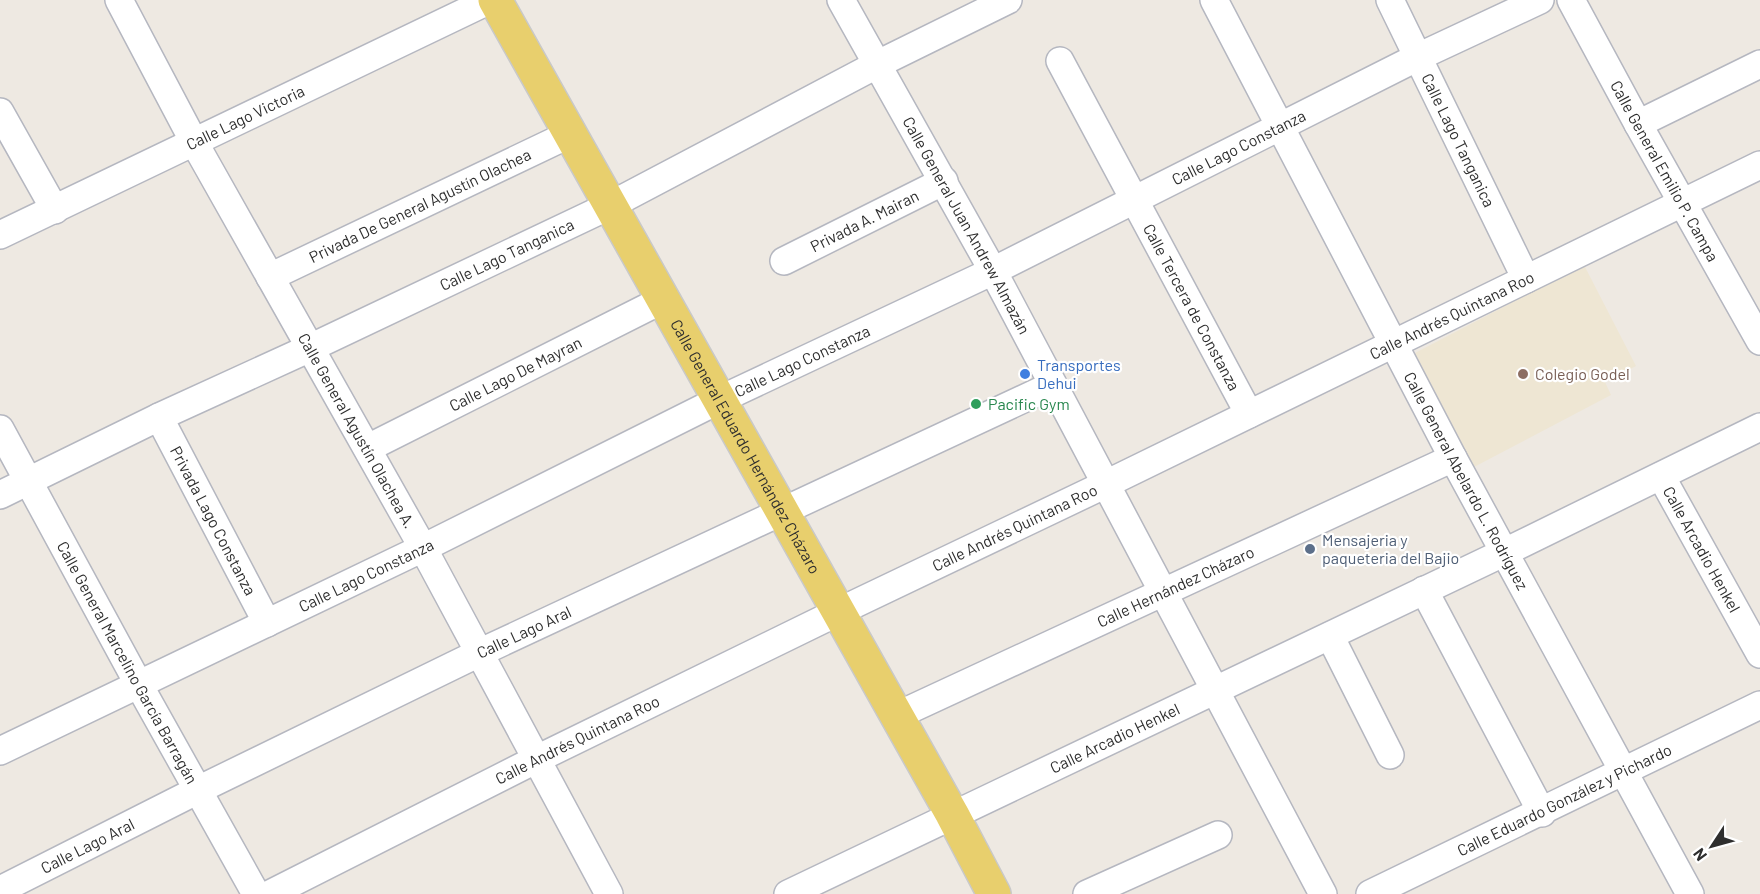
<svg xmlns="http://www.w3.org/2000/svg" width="1760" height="894" viewBox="0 0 1760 894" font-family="Barlow,sans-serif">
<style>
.education{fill:#eee6d3}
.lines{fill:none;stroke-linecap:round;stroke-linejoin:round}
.minor-casing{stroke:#b5b7c0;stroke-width:30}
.major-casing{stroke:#c9c9c9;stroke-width:36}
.minor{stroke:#fff;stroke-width:27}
.major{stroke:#e8cf6d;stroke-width:33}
.shop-dot{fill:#3f7fe0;stroke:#fff;stroke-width:2}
.education-dot{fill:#8d6e63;stroke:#fff;stroke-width:2}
.leisure-dot{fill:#2e9e5b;stroke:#fff;stroke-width:2}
.service-dot{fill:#5c6f8a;stroke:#fff;stroke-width:2}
.labels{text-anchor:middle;stroke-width:4.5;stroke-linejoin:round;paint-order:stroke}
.street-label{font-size:16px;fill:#2e2e2e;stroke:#fff}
.shop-label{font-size:16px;fill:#366cbe;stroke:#fff;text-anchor:start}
.education-label{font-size:16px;fill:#785e54;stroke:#fff;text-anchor:start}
.leisure-label{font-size:16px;fill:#27864d;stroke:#fff;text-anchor:start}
.service-label{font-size:16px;fill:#4e5e75;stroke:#fff;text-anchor:start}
</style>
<rect width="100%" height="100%" fill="#eee9e2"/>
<polygon class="education" points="1584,265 1636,366 1605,382 1611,395 1474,467 1415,353"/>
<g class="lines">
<g class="minor-casing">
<g id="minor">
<path id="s1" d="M119 0 194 142 423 548 609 894"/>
<path id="s2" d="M841 0 993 271 1323 894"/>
<path id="s3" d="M1214 0 1453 458 1690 894"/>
<path id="s4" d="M1390 0 1526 279"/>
<path id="s5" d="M1571 0 1638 124 1760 341"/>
<path id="s6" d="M1060 61 1249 414"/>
<polyline points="0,112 55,210"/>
<polyline points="1638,124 1760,64"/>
<path id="s7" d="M0 235 490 0"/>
<path id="s8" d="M784 261 944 181"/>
<path id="s9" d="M270 277 570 134"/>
<path id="s10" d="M159 417 267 623"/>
<path id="s11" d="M0 429 139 685 256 894"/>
<path id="s12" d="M368 448 662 300"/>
<path id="s13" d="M1661 476 1760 654"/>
<path id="s14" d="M0 495 159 417 310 348 609 206 878 64 1008 0"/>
<polyline points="1424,590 1542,813"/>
<polyline points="1330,636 1390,755"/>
<path id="s15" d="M896 716 1453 458"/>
<path id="s16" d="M0 751 423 548 719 400 993 271 1418 57 1540 0"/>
<path id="s17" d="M0 890 198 790 479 653 1053 385"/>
<path id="s18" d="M270 894 537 759 838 612 1106 484 1760 165"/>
<path id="s19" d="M788 894 1505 552 1760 427"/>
<polyline points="1087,894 1218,835"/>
<path id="s20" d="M1370 894 1760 705"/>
</g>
</g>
<g class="major-casing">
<g id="major">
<path id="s21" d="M495 0 952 814 994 894"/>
</g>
</g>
<use href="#minor" class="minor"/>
<use href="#major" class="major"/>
</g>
<circle class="shop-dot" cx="1025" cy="374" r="6"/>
<circle class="education-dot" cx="1523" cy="374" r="6"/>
<circle class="leisure-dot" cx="976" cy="404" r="6"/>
<circle class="service-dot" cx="1310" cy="549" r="6"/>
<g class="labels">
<g class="street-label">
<text dy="6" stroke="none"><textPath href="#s7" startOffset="272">Calle Lago Victoria</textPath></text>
<text dy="6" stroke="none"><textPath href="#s4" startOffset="156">Calle Lago Tanganica</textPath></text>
<text dy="6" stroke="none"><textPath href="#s16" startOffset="1378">Calle Lago Constanza</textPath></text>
<text dy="6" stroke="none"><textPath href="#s5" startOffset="195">Calle General Emilio P. Campa</textPath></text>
<text dy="6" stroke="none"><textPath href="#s9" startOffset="166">Privada De General Agustín Olachea</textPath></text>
<text dy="6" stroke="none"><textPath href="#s8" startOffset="90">Privada A. Mairan</textPath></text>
<text dy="6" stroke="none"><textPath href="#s2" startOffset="258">Calle General Juan Andrew Almazán</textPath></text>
<text dy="6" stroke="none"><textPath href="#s14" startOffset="561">Calle Lago Tanganica</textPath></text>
<text dy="6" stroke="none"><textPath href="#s6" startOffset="279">Calle Tercera de Constanza</textPath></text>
<text dy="6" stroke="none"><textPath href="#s18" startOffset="1316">Calle Andrés Quintana Roo</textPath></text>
<text dy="6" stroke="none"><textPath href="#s16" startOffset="892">Calle Lago Constanza</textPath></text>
<text dy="6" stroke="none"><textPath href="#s12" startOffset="165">Calle Lago De Mayran</textPath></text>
<text dy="6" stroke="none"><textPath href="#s1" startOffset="492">Calle General Agustín Olachea A.</textPath></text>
<text dy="6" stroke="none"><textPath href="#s21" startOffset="512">Calle General Eduardo Hernández Cházaro</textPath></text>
<text dy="6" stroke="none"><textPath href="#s3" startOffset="543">Calle General Abelardo L. Rodríguez</textPath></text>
<text dy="6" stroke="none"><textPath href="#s10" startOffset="117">Privada Lago Constanza</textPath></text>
<text dy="6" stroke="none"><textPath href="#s18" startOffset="830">Calle Andrés Quintana Roo</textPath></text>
<text dy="6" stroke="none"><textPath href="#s13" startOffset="84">Calle Arcadio Henkel</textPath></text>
<text dy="6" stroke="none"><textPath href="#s16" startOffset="406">Calle Lago Constanza</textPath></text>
<text dy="6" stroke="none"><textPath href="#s15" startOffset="308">Calle Hernández Cházaro</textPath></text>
<text dy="6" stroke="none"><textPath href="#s17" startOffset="584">Calle Lago Aral</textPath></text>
<text dy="6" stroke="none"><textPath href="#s11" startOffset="266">Calle General Marcelino García Barragán</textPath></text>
<text dy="6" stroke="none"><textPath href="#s19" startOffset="362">Calle Arcadio Henkel</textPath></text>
<text dy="6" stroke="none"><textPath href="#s18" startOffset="344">Calle Andrés Quintana Roo</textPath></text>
<text dy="6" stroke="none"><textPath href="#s20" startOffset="216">Calle Eduardo González y Pichardo</textPath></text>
<text dy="6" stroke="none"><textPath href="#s17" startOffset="98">Calle Lago Aral</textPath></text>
</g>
<g class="shop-label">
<text x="1037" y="371">Transportes<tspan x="1037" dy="18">Dehui</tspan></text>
</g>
<g class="education-label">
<text x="1535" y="380">Colegio Godel</text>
</g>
<g class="leisure-label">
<text x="988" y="410">Pacific Gym</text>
</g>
<g class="service-label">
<text x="1322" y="546">Mensajeria y<tspan x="1322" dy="18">paqueteria del Bajio</tspan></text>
</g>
</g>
<g transform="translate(1712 846) rotate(234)" stroke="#ffffff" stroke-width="4.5" paint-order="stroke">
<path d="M0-4.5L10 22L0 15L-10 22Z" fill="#2e2e2e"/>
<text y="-9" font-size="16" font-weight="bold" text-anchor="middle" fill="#2e2e2e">N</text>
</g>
</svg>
